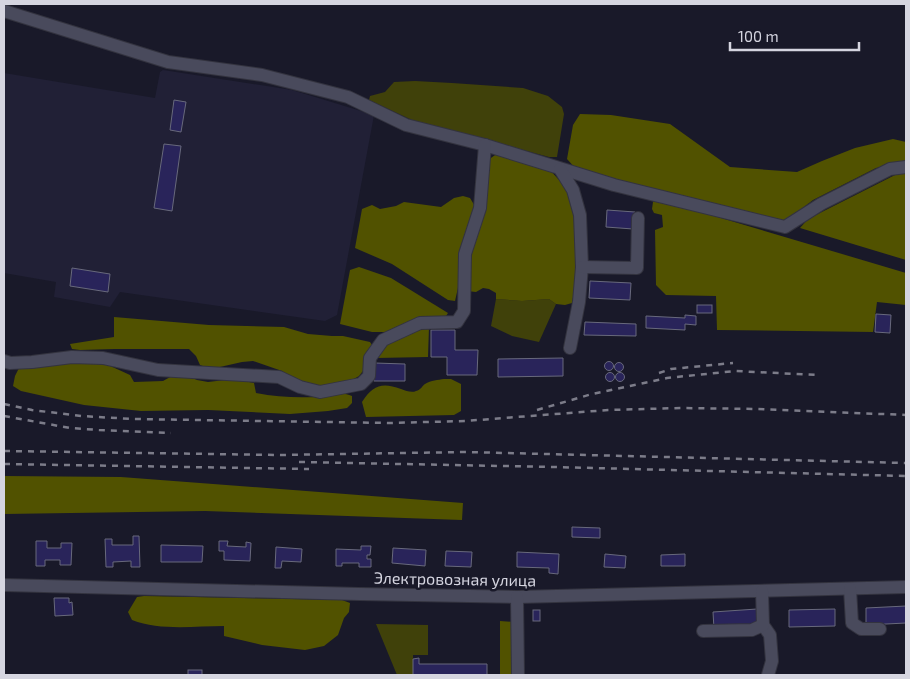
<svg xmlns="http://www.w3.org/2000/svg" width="910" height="679" viewBox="0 0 910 679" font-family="'Exo 2',sans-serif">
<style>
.built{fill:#212036}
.green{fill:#40410a}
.forest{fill:#515200}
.building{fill:#29245a;stroke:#68697c}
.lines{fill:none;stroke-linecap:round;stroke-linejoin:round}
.minor-casing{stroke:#33333f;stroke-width:14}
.minor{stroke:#494a5c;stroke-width:12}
.rail{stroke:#7c7c89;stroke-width:2.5;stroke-dasharray:6 6;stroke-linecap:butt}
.labels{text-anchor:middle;stroke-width:5;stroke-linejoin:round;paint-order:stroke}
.street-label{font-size:16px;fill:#d5d5e0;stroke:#191929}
</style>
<rect width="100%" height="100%" fill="#191929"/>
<polygon class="built" points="163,70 292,90 374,115 337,315 325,321 120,292 110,307 54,297 56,282 4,273 4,73 155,98 160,72"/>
<g class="green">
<polygon points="415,81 452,83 523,88 548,96 562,107 564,114 557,157 549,157 414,121 369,100 370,96 385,92 394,82"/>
<polygon points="496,299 522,301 549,299 556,304 539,342 512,336 491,326"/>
<polygon points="376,624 428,625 428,655 413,655 413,675 397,675"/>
</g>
<g class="forest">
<polygon points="580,114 611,115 670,124 730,167 797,172 822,161 855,148 893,139 906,142 906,162 876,168 813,200 783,223 577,170 567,159 573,125"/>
<polygon points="498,153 550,170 568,190 576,214 576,282 572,303 565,305 556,304 549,299 522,301 496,299 496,293 489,289 483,288 476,292 467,291 467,258 488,160"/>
<polygon points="899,173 906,173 906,260 800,228 808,219"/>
<polygon points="463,196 470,198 476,208 455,301 448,300 392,264 355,248 362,209 372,205 380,209 396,206 404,202 441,207 454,198"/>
<polygon points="656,200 664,201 906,273 906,305 877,302 873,332 717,330 716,296 666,295 656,285 655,230 663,227 662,215 654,213 652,209 653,202"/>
<polygon points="359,267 391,278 448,313 446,316 390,332 372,332 340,324 350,270"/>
<polygon points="114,317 209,325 284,327 308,334 332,336 343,336 370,342 372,345 366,367 359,376 347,383 324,387 296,380 282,371 253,361 242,362 211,369 200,365 196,356 189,349 115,349 80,350 72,349 70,344 114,337"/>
<polygon points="429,327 428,357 376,358 388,341 408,333"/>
<path d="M85 362 106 364 130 375 134 382 163 381 172 376H188L197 380 208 382 225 380 244 381 254 383 256 393C276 397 296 398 316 397 328 396 341 391 352 396V403L347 408 328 411 290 414 208 410 141 411 84 405 21 391 13 386 15 376 19 368Z"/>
<path d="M444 379H451L461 384V411L454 415 366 417 362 402C373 385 382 382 401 389 406 391 412 393 416 391 421 390 422 386 425 384 431 380 438 380 444 379Z"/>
<polygon points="4,476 121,477 463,503 462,520 205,511 4,514"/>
<path d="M144 596 342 600 350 603 349 612 344 618 338 635 324 646 305 650 262 645 224 636V626C194 626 160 631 132 620L128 612 137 597Z"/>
<polygon points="500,621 513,622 514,675 500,675"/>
</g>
<g class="building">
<polygon points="174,100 186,102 181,132 170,130"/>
<polygon points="164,144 181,146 172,211 154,208"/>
<polygon points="607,210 635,212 633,229 606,227"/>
<polygon points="72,268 110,274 108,292 70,286"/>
<polygon points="590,281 631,283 630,300 589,298"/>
<rect x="697" y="305" width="15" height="8"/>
<polygon points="876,314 891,315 890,333 875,332"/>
<polygon points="685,315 696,316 696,325 685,324 685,330 646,328 646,316 685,318"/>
<polygon points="585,322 636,324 636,336 584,335"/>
<polygon points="431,330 455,330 455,350 478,350 477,375 447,375 447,357 431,357"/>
<polygon points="563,358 563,376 498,377 498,359"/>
<circle cx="609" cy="366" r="4.5"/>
<circle cx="619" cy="367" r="4.5"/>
<polygon points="375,363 405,364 405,381 374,381"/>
<circle cx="620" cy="377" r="4.5"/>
<circle cx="610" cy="377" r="4.5"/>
<polygon points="572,527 600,528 600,538 572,537"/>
<polygon points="133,536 139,536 140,567 131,567 131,561 113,562 113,567 106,567 105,539 112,539 112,545 133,545"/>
<polygon points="36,541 47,541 47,548 61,548 61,543 72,543 71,565 60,565 60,560 45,560 45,566 36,566"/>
<polygon points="219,541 228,541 227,546 246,547 246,542 251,543 250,561 224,560 224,551 219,551"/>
<polygon points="161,545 203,546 202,562 161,562"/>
<polygon points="361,546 371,546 370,555 367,555 367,559 371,559 371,567 359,567 359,563 342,563 342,566 336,566 336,549 361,550"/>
<polygon points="276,547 302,549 301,562 282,561 281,568 275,568"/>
<polygon points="393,548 426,550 425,566 392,563"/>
<polygon points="446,551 472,552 471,567 445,566"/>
<polygon points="517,552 559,554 558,574 549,573 549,568 517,567"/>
<polygon points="605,554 626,556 625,568 604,567"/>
<polygon points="685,554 685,566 661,566 661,555"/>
<polygon points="54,598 69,598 69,603 72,602 73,615 55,616"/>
<polygon points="906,606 906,623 866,625 866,608"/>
<polygon points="757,609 758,626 714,629 713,612"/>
<polygon points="835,609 835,626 789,627 789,610"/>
<rect x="533" y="610" width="7" height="11"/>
<polygon points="419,658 419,664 487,664 487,675 413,675 413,659"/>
<rect x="188" y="670" width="14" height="5"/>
</g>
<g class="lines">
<g class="minor-casing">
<g id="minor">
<polyline points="4,11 168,62 262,75 348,97 406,125 485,145 614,185 785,227 821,204 890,169 906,167"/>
<polyline points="560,169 573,190 580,215 582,267 579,302 570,348"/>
<polyline points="582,267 637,268 638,218"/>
<polyline points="4,361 10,363 32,362 72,357 103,358 158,370 279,377 300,387 320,392 361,384 369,376 370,358 383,340 420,323 457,322 464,311 465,254 480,208 485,145"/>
<polyline points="4,585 359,594 517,597 906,587"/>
<polyline points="850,589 852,623 861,629 880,629"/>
<polyline points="517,597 518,675"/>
<polyline points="763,625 770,635 772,661 768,675"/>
<polyline points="703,631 752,630 763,625 762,591"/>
</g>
</g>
<use href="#minor" class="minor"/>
<g class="rail">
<polyline points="659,373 671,369 733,363"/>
<polyline points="4,404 32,410 81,416 133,419 390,423 465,421 608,410 681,408 758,409 906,415"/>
<polyline points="537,410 592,394 667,378 735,371 818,375"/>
<polyline points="4,416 70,428 99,430 171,433"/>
<polyline points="4,451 280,455 466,452 906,463"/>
<polyline points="299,462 554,467 906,476"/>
<polyline points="4,464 309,469"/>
</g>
</g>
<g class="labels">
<g class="street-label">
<text transform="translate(455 579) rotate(1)" y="6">Электровозная улица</text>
</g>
</g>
<rect width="910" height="679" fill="none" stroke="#d5d5e0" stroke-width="10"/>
<path d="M730 42v8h129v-8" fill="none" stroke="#d5d5e0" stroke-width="2.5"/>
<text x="738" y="42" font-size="15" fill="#d5d5e0" stroke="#191929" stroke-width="4" paint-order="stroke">100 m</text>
</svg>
